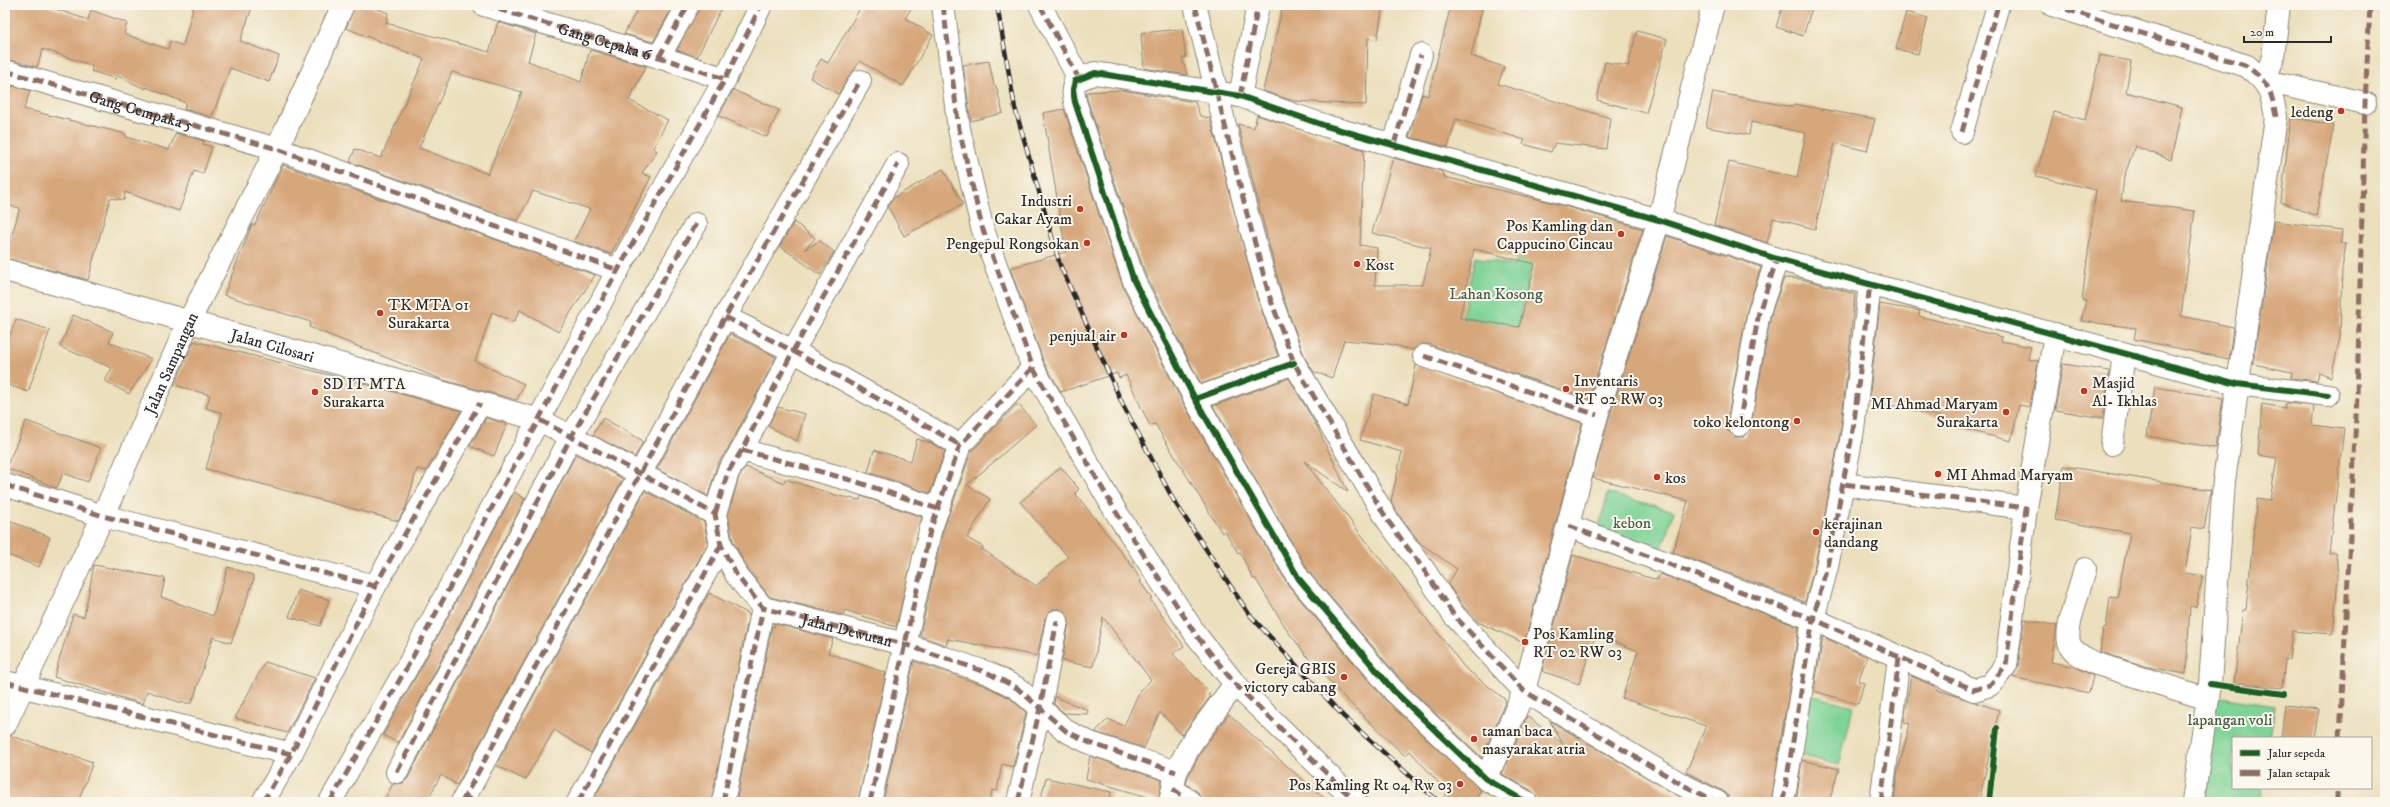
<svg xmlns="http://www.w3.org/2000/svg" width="2390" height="807" viewBox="0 0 2390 807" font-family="'IM FELL DW Pica',serif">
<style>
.green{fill:#7ed396;stroke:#547f60}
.building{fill:#d7a77b;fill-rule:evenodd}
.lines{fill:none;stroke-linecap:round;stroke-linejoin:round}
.minor-casing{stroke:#8b8574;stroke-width:24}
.minor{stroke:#fff;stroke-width:22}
.rail-casing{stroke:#2b2b2b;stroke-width:4.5}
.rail{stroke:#fbf7ec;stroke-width:3;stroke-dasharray:9;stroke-linecap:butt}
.quiet{stroke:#8d6e63;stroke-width:5;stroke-dasharray:10 5;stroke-linecap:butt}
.cycleway-casing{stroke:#fbf7ec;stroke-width:8}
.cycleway{stroke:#1b5e20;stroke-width:6}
.poi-dot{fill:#c8321e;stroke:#fbf7ec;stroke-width:1.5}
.labels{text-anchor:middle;stroke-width:4;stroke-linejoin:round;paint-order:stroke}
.street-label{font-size:16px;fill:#2b2b2b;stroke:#fbf7ec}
.poi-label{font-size:16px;fill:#2b2b2b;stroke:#fbf7ec;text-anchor:start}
.park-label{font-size:16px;fill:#445d4b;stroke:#fbf7ec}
</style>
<rect width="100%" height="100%" fill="#fbf7ec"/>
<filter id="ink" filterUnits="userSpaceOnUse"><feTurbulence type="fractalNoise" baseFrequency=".025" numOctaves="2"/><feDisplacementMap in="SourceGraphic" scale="8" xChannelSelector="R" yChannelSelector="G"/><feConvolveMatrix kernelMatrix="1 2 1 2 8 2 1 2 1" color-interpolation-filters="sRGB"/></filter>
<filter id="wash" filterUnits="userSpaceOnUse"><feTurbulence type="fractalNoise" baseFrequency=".012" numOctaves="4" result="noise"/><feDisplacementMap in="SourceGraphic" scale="16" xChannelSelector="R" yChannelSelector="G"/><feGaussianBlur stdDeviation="0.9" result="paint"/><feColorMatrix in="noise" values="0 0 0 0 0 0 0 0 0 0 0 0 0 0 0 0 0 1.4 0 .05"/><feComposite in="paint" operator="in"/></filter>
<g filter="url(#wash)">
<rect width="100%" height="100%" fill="#ebdfbc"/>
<g class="green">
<polygon points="1529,200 1544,204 1518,328 1462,317 1475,257 1515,266"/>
<polygon points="1608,493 1674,511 1661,551 1597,534"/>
<polygon points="1811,695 1854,706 1839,765 1796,754"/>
<polygon points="2214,696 2275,706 2270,738 2233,738 2233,788 2262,788 2260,802 2198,802"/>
</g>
<g id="blocks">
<g class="building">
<polygon points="5,5 44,5 88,20 91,10 127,23 124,34 168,49 170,41 183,46 194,5 253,5 240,41 279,56 269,82 230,68 212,117 184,109 186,103 146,87 146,89 117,76 116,79 91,71 93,66 43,49 37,67 5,59"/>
<path d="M355 5H368L388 13 386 23 489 52 498 22 536 34 528 61 581 82 590 50 646 66 629 100 668 120 653 148 657 151 642 173 651 177 611 254 574 241 590 209 533 191 518 221 350 162 355 149 381 158 424 59 346 28ZM452 72 522 92 488 174 419 148Z"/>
<polygon points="528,5 545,5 544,10"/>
<polygon points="640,5 674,5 653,42 624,34"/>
<polygon points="700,5 723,5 697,57 677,50"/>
<polygon points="862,5 914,5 905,18 933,35 903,86 860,61 838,94 810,78 821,59 828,63"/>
<polygon points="1283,5 1383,5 1377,40 1368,38 1366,105 1294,101 1263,91"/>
<polygon points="1451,5 1483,5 1471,56 1504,67 1498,84 1610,118 1606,149 1555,143 1551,152 1523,144 1525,140 1456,119 1448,147 1409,137 1422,94 1428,96"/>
<polygon points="1783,5 1813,5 1803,36 1776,27"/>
<polygon points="1906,12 1928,18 1918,54 1896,49"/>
<polygon points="1182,29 1186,58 1182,58 1187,75 1144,68 1141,33"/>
<polygon points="1637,31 1667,39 1646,113 1597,100 1605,62 1628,66"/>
<polygon points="2100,55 2131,61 2126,92 2182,107 2171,160 2135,146 2124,177 2121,201 2195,211 2181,316 2233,327 2229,359 2134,339 2136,328 2081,321 2086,301 2082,300 2096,190 2036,176 2054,112 2085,120"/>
<polygon points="989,61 994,86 996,86 1003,113 971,121 963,65"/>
<polygon points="5,84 30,91 24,109 126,134 126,137 169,150 176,133 204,141 203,144 212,147 203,174 194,171 179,211 125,192 124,200 110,198 88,280 5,258 20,208 5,205"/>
<polygon points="733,90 779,110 767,137 719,116"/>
<polygon points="1121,90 1195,102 1200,116 1210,118 1257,298 1278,356 1201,384 1146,276 1087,99 1086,92"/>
<polygon points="1713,92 1793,107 1794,104 1875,119 1867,151 1835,143 1815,229 1773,218 1767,243 1714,225 1729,162 1797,178 1806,133 1751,122 1749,135 1706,127"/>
<polygon points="1064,109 1123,287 1184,405 1288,585 1385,700 1481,790 1474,802 1442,802 1447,792 1410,751 1405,756 1343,696 1306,655 1289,633 1255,578 1253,579 1240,552 1238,553 1225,531 1222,533 1155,424 1150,426 1126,375 1119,378 1117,373 1061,392 1044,363 1010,268 1066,252 1043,113"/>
<path d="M1257 115 1364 150 1360 245 1377 248 1375 285H1423L1431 248 1372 233 1393 158 1441 171 1444 174V177L1554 203 1643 229 1589 399 1428 344H1421L1413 350 1389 344 1344 340 1332 378 1314 372 1305 358 1281 291 1238 124 1254 128ZM1474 249 1535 264 1519 327 1460 318Z"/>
<polygon points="2291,117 2334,125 2316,216 2281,202"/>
<polygon points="283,165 545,257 557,265 559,262 595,275 558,332 520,310 514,322 492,312 475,361 524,384 517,400 443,380 309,327 311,322 224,295 249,232 252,225 255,225"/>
<polygon points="943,169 963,204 904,236 888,207 893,198"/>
<polygon points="2274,221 2342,230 2341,243 2346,244 2342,269 2340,338 2331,377 2319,372 2317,381 2291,378 2292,372 2253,364"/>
<polygon points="794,222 815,238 804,250 820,241 834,252 820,275 780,246"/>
<polygon points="1667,236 1761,267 1747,310 1727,423 1727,430 1736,437 1744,437 1751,427 1771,315 1784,278 1802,279 1855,294 1841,428 1815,564 1805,602 1673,552 1688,501 1593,478 1609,418"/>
<polygon points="1880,304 1920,311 1919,316 2002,337 2001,341 2031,347 2028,359 2038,361 2030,407 2019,405 2011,441 1940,423 1941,417 1869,400"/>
<polygon points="73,315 113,332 109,342 152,359 129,394 105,381 112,368 60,347"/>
<polygon points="16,319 50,330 28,392 5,384 5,349"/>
<polygon points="730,334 776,357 731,444 717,465 708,496 657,469"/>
<polygon points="194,341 373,386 461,411 426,471 417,469 406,507 398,521 206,469 222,413 206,408 210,395 174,385"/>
<polygon points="2063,364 2109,371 2103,418 2055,410"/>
<polygon points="1416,365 1582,423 1524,643 1478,622 1463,606 1448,584 1457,569 1420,543 1398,514 1391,501 1402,452 1360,440 1374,394 1408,404"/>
<polygon points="1289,378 1317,427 1348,492 1304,461 1465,668 1506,700 1482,758 1403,682 1309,572 1213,406"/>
<polygon points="2155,387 2223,398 2216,448 2147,436"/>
<polygon points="2286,403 2314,406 2312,425 2344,429 2329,553 2336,552 2338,577 2333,634 2292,631 2289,659 2285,659 2282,688 2234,683 2243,610 2246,610 2257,498 2270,500 2277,458 2258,455 2262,404 2285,408"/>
<polygon points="1016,405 1019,405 1036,425 967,485 990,499 967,538 983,547 982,549 1036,586 1068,557 1020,502 1061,467 1079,489 1075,493 1132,566 1141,581 1140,582 1152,598 1150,599 1184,646 1173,654 1210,693 1208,695 1210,697 1182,735 1160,712 1144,748 1095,732 1108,719 1124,726 1140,690 1151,680 1103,617 1093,667 1062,661 1069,623 1065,612 1059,609 1053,609 1045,618 1037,656 948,639 946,645 920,636 942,534 971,452"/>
<polygon points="778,407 805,414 797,441 768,426"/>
<polygon points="486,418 507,424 494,456 470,446"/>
<polygon points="603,418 643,441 635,457 593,435"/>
<polygon points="26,421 101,448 88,482 63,473 57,488 6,468"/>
<polygon points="917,439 931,443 945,451 930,493 868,472 874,450 911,461"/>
<polygon points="576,454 623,479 457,785 441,775 426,802 383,802 393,784 403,783 408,778"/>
<polygon points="2064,466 2211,490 2204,529 2192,527 2185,573 2203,576 2196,607 2190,606 2186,674 2148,667 2100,652 2103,628 2106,629 2110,597 2117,598 2130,533 2055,520"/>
<polygon points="746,467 784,483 785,479 839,496 860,500 861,496 922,517 896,627 845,610 843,615 770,597 748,569 733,541 728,515 739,477"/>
<polygon points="645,491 704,522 708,543 591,753 554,730 525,780 496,765"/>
<polygon points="514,492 525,499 398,743 383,735 421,668"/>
<polygon points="5,519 50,537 39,567 5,554"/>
<polygon points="1573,555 1657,580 1660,574 1799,627 1771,802 1729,802 1728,795 1723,791 1686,772 1706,726 1622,698 1638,651 1596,634 1579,684 1542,671"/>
<polygon points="94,565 165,578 161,597 213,616 228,567 253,575 254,579 231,643 213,637 192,703 182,703 147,691 143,704 54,677 73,614 84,617"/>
<polygon points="298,590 329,600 320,626 289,617"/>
<polygon points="709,593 749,614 711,802 592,802"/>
<polygon points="2024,619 2057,626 2051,662 2076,667 2093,676 2089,693 2012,677 2018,667"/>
<polygon points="773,623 833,639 828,653 886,673 858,802 736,802 772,626 775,627"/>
<polygon points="1823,637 1867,657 1858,681 1864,683 1858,704 1814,691"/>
<polygon points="914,661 983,685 1010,698 1026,713 1013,767 1002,764 997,791 992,790 990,802 883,802"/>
<polygon points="265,662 315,678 287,733 235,718"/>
<polygon points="1911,676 1936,687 1935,689 1999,710 1979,802 1894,802 1897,775 1910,724 1904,722"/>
<polygon points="1055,697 1088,710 1087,714 1064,713 1054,704"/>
<polygon points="2285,705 2319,709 2314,738 2281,738"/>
<polygon points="1229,714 1273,754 1329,802 1202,802 1198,792 1186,784 1188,776 1203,749"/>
<polygon points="1527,716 1563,744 1550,721 1689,802 1538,802 1532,791 1502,774"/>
<polygon points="11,736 93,762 78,802 5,802 5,737"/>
<polygon points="1090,756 1162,780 1158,800 1086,779"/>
<polygon points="1802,760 1839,769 1829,802 1796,802"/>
<polygon points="1046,778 1111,792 1110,802 1040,802"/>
</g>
</g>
</g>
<g filter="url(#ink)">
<use href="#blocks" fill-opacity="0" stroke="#8b8574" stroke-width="1"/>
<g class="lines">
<g class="minor-casing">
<g id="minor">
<polyline points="484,5 659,57 725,79"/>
<polyline points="943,5 959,129 982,227 1033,368 1116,512 1196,635 1235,684 1356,802"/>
<polyline points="1040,5 1079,79"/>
<polyline points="1195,5 1247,214 1269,295 1294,363 1388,521 1424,570 1453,614 1524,691 1681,784 1717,802"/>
<path d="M2052 5 2247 66C2269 84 2271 89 2276 117L2224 481 2210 684 2193 802"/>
<polyline points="2279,5 2273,57 2265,81 2365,103"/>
<polyline points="659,57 688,5"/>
<polyline points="5,71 277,149 618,270"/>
<polyline points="1240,96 1258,5"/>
<polyline points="1962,132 1998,5"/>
<polyline points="1394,144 1421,55"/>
<path id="s1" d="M5 270 540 420 715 514 721 545 737 576 763 608 904 644 988 673 1017 688 1066 731 1090 743 1176 772"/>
<polyline points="725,317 793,351 960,445"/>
<polyline points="1424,356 1597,415"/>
<polyline points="1195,399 1294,363"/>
<polyline points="1739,425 1759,312 1777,259"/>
<polyline points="2112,444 2124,354"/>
<polyline points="742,450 854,481 938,509"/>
<polyline points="1843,484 2026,508"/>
<polyline points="5,485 103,516 375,586"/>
<polyline points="715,514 728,472 742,450 793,351 898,164"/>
<polyline points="1569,526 1813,619 1974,690 1990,685 2006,665 2026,508 2055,334"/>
<path d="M2085 569C2081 584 2065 628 2069 642 2071 653 2086 658 2094 663L2208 699"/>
<polyline points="5,682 291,754"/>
<path id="s2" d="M5 725 103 516 189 321 277 149 343 5"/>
<polyline points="397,772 571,437 696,224"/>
<polyline points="1486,779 1524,691 1597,415 1659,220 1713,5"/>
<polyline points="1173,789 1190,802"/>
<polyline points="263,802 291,754 375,586 480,403"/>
<polyline points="330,802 410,662 618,270 725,79 761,5"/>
<polyline points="462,802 725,317 860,81"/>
<polyline points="578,802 721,545"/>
<polyline points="723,802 763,608"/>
<polyline points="870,802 930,531 960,445 1033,368"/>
<polyline points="1018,802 1040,708 1057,621"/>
<polyline points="1170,802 1176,772 1192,742 1235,684"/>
<polyline points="1526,802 1486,779 1394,691 1299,579 1195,399 1134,281 1075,102 1073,89 1075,81 1095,73 1240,96 1326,126 1659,220 1777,259 2237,384 2328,395"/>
<polyline points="1783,802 1813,619 1827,567 1853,430 1870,284"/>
<polyline points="1881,802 1899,658"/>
</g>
</g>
<use href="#minor" class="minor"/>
<g class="rail-casing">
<polyline id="rail" points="997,5 1015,108 1060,265 1122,403 1174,501 1249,614 1343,716 1439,802"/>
</g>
<use href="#rail" class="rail"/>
<g class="quiet">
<path id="s3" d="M484 5 659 57 725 79"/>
<polyline points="943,5 959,129 982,227 1033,368 1116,512 1196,635 1235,684 1356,802"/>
<polyline points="1040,5 1079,79"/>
<polyline points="1195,5 1247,214 1269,295 1294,363 1388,521 1424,570 1453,614 1524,691 1681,784 1717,802"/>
<path d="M2052 5 2247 66C2269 84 2271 89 2276 117"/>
<polyline points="659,57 688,5"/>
<path id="s4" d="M5 71 277 149 618 270"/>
<polyline points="1240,96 1258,5"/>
<polyline points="1962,132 1998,5"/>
<polyline points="1394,144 1421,55"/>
<polyline points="725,317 793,351 960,445"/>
<polyline points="1424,356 1597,415"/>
<polyline points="540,420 715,514 721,545 737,576 763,608 904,644 988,673 1017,688 1066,731 1090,743 1176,772"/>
<polyline points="1739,425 1759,312 1777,259"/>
<polyline points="742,450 854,481 938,509"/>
<polyline points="5,485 103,516 375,586"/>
<polyline points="715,514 728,472 742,450 793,351 898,164"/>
<polyline points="1569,526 1813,619 1974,690 1990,685 2006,665 2026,508 1843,484"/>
<polyline points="5,682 291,754"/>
<polyline points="2340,738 2357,396 2365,103 2370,5"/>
<polyline points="397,772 571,437 696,224"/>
<polyline points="1173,789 1190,802"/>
<polyline points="465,797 475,802"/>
<polyline points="263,802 291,754 375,586 480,403"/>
<polyline points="330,802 410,662 618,270 725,79 761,5"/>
<polyline points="462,802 725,317 860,81"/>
<polyline points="578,802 721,545"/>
<polyline points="723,802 763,608"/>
<polyline points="870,802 930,531 960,445 1033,368"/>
<polyline points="1018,802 1040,708 1057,621"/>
<polyline points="1783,802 1813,619 1827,567 1853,430 1870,284"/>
<polyline points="1881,802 1899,658"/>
<polyline points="2337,802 2337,788"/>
</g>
<g class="cycleway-casing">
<g id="cycleway">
<polyline points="1195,399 1294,363"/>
<polyline points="2210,684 2284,694"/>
<polyline points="1526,802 1486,779 1394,691 1299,579 1195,399 1134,281 1075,102 1073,89 1075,81 1095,73 1240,96 1326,126 1659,220 1777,259 2237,384 2328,395"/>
<polyline points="1989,802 1997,728"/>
</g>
</g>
<use href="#cycleway" class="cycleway"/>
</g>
</g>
<g class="poi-dot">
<circle cx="2341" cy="111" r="4"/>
<circle cx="1080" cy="209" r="4"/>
<circle cx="1621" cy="234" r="4"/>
<circle cx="1087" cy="243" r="4"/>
<circle cx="1357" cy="264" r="4"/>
<circle cx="380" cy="313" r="4"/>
<circle cx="1124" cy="335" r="4"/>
<circle cx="1566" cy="389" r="4"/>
<circle cx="2084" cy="391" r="4"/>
<circle cx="315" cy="392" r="4"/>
<circle cx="2006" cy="412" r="4"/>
<circle cx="1797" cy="421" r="4"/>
<circle cx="1938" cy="474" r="4"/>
<circle cx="1657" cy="477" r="4"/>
<circle cx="1816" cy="532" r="4"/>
<circle cx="1525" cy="642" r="4"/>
<circle cx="1344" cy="677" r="4"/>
<circle cx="1474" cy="739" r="4"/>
<circle cx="1460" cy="784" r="4"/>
</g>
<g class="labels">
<g class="street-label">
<text dy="6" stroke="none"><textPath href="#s3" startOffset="126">Gang Cepaka 6</textPath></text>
<text dy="6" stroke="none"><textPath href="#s4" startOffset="142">Gang Cempaka 5</textPath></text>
<text dy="6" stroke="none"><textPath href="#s1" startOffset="278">Jalan Cilosari</textPath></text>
<text dy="6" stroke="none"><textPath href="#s2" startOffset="398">Jalan Sampangan</textPath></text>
<text dy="6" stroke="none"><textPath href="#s1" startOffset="949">Jalan Dewutan</textPath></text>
</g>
<g class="poi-label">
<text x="2333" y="117" text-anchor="end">ledeng</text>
<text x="1072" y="206" text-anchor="end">Industri<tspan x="1072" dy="18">Cakar Ayam</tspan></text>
<text x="1613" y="231" text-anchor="end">Pos Kamling dan<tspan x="1613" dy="18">Cappucino Cincau</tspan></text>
<text x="1079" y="249" text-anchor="end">Pengepul Rongsokan</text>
<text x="1365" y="270">Kost</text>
<text x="388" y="310">TK MTA 01<tspan x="388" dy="18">Surakarta</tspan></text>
<text x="1116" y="341" text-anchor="end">penjual air</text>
<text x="1574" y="386">Inventaris<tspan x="1574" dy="18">RT 02 RW 03</tspan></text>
<text x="2092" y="388">Masjid<tspan x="2092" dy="18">Al- Ikhlas</tspan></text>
<text x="323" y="389">SD IT MTA<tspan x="323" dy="18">Surakarta</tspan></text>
<text x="1998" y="409" text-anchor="end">MI Ahmad Maryam<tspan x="1998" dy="18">Surakarta</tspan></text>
<text x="1789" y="427" text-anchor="end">toko kelontong</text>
<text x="1946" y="480">MI Ahmad Maryam</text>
<text x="1665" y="483">kos</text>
<text x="1824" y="529">kerajinan<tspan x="1824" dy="18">dandang</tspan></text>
<text x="1533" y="639">Pos Kamling<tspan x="1533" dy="18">RT 02 RW 03</tspan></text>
<text x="1336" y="674" text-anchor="end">Gereja GBIS<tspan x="1336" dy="18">victory cabang</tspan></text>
<text x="1482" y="736">taman baca<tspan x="1482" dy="18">masyarakat atria</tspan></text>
<text x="1452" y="790" text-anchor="end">Pos Kamling Rt 04 Rw 03</text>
</g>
<g class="park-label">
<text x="1496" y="299">Lahan Kosong</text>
<text x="1632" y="528">kebon</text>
<text x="2230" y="725">lapangan voli</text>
</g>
</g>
<rect width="2390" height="807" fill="none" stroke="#fbf7ec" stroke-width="20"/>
<rect x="2232" y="737" width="140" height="52" fill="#fbf7ec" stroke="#a8a59f"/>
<rect x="2240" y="750" width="20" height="6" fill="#1b5e20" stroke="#a8a59f"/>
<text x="2268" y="757" font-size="12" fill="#2b2b2b">Jalur sepeda</text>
<rect x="2240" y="770" width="20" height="6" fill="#8d6e63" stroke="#a8a59f"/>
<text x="2268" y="777" font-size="12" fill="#2b2b2b">Jalan setapak</text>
<path d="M2244 36v6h87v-6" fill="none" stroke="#2b2b2b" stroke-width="2"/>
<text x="2250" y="36" font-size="12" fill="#2b2b2b" stroke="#fbf7ec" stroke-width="3" paint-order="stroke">20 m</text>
</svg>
